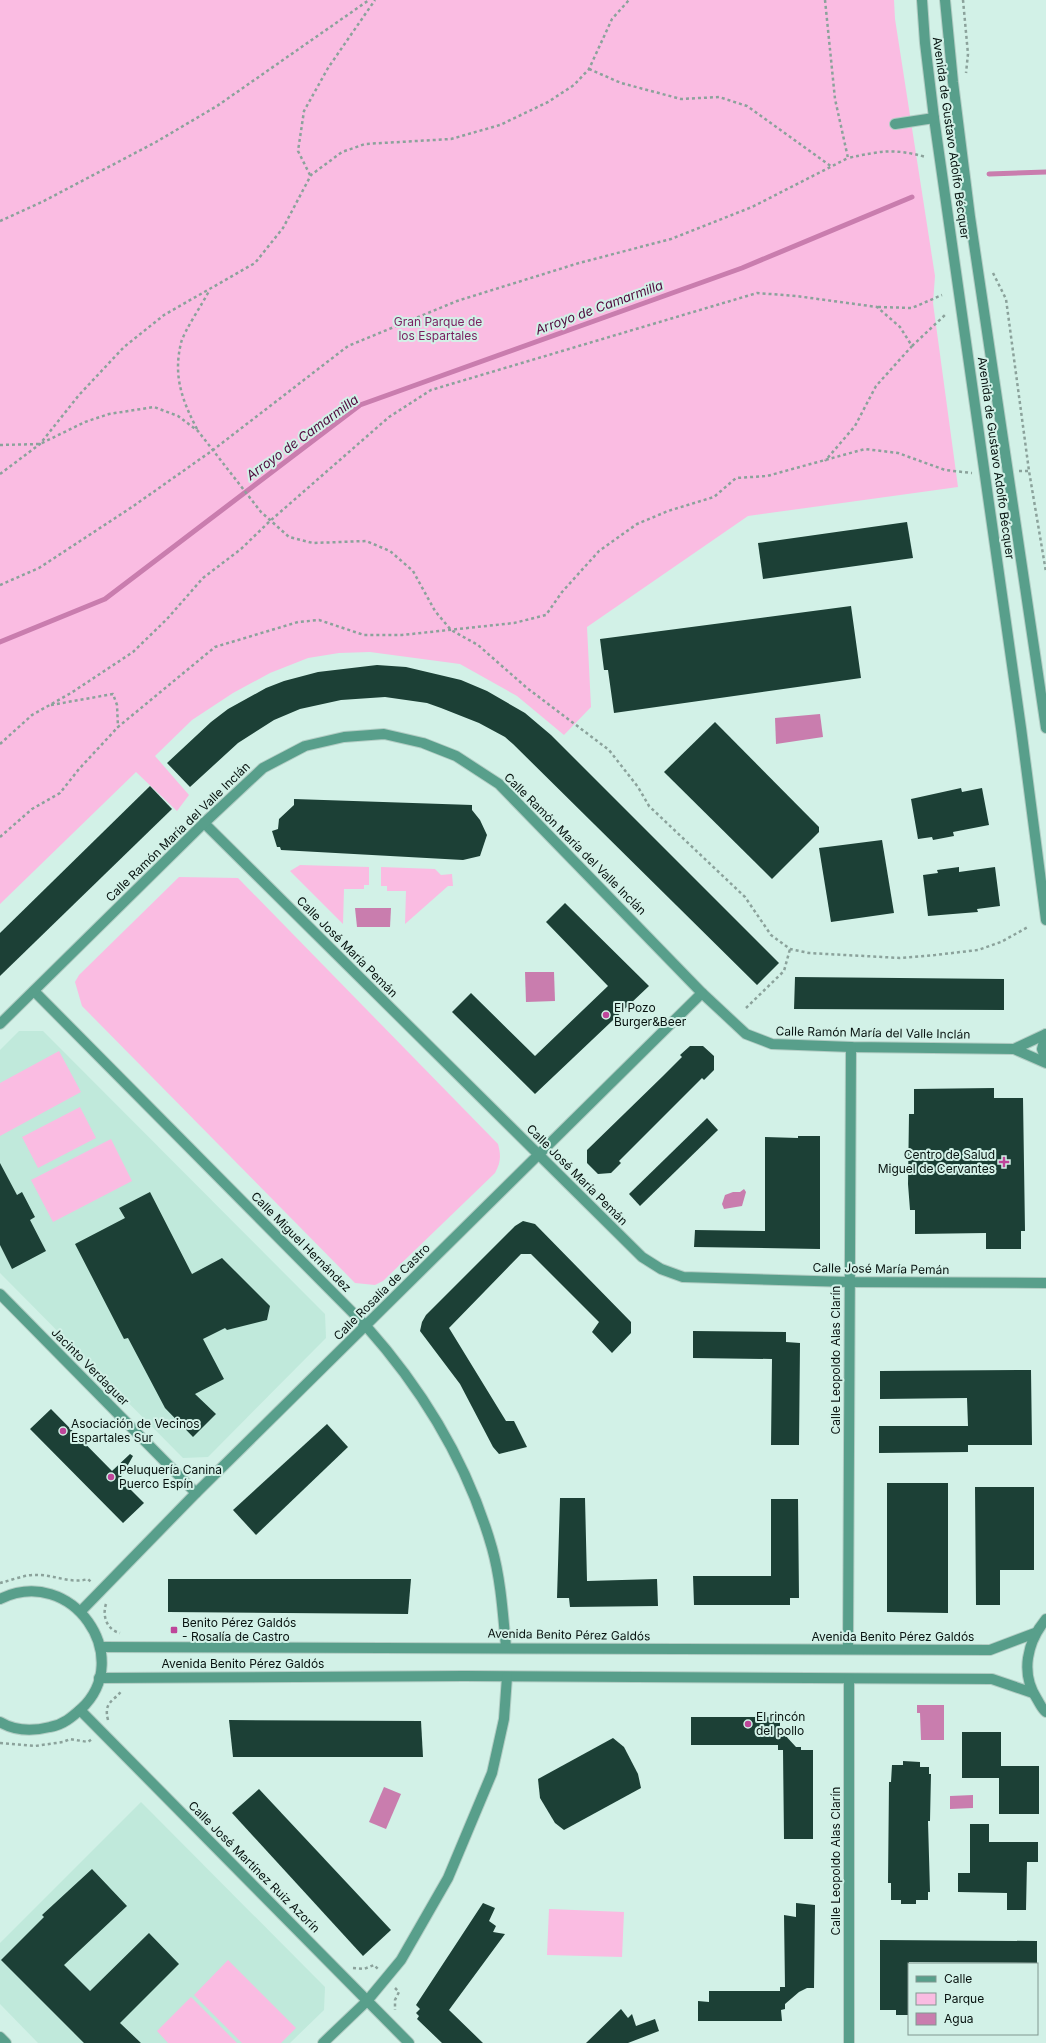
<svg xmlns="http://www.w3.org/2000/svg" width="1046" height="2043" viewBox="0 0 1046 2043" font-family="Inter,sans-serif">
<style>
.built{fill:#c0e9db}
.green{fill:#fabce2}
.water{fill:#c97dae}
.lines{fill:none;stroke-linecap:round;stroke-linejoin:round}
.stream{stroke:#c97dae;stroke-width:5}
.building{fill:#1c4036}
.minor-casing{stroke:#b2cdc4;stroke-width:12}
.path{stroke:#8ba29b;stroke-width:2.5;stroke-dasharray:3 3;stroke-linecap:butt}
.minor{stroke:#589f8b;stroke-width:10}
.poi-dot{fill:#be469a;stroke:#d2f1e7;stroke-width:1.5}
.labels{text-anchor:middle;stroke-width:4;stroke-linejoin:round;paint-order:stroke}
.street-label{font-size:12px;fill:#07120f;stroke:#d2f1e7}
.park-label{font-size:12px;fill:#7a1f60;stroke:#d2f1e7}
.poi-label{font-size:12px;fill:#07120f;stroke:#d2f1e7;text-anchor:start}
.water-label{font-size:13px;font-style:italic;fill:#4f093d;stroke:#d2f1e7}
</style>
<rect width="100%" height="100%" fill="#d2f1e7"/>
<g class="built">
<polygon points="19,1031 43,1031 325,1314 326,1338 208,1457 183,1458 0,1273 0,1050"/>
<polygon points="141,1802 325,1987 324,2010 290,2043 38,2043 0,2004 0,1943"/>
</g>
<g class="green">
<polygon points="0,0 894,0 895,19 935,276 933,303 958,487 748,516 587,627 591,707 564,735 517,696 460,664 370,652 339,653 308,658 270,673 233,693 192,720 155,756 189,795 177,811 136,772 0,904"/>
<polygon points="300,865 369,867 369,885 364,885 364,889 344,889 343,924 290,871"/>
<polygon points="381,867 435,869 441,875 452,874 453,886 448,886 405,924 406,891 387,891 387,886 381,886"/>
<path d="M179 877 238 878 498 1144C501 1156 501 1162 495 1173L383 1281 375 1285 355 1283 82 1006 75 982 79 975Z"/>
<polygon points="59,1051 81,1092 0,1136 0,1083"/>
<polygon points="80,1107 96,1138 38,1168 22,1137"/>
<polygon points="111,1139 132,1181 53,1222 31,1180"/>
<polygon points="549,1909 624,1912 622,1957 547,1955"/>
<polygon points="228,1960 296,2028 281,2043 242,2043 194,1995"/>
<polygon points="191,1997 237,2043 168,2043 157,2031"/>
</g>
<g class="water">
<polygon points="820,714 823,737 776,744 775,718"/>
<polygon points="355,908 391,908 390,927 357,927"/>
<polygon points="525,972 554,972 555,1001 526,1002"/>
<polygon points="744,1189 746,1192 742,1206 724,1209 722,1204 725,1195 733,1192 740,1192"/>
<polygon points="917,1705 944,1705 944,1740 921,1740 920,1713 917,1713"/>
<polygon points="384,1787 401,1794 386,1829 369,1822"/>
<polygon points="973,1795 973,1808 950,1809 950,1796"/>
</g>
<g class="lines">
<g class="stream">
<polyline points="989,174 1046,172"/>
<polyline points="0,642 105,599 360,405 742,268 912,197"/>
</g>
</g>
<g class="building">
<polygon points="907,522 913,558 763,579 758,543"/>
<polygon points="851,606 861,678 614,713 608,670 604,670 600,639"/>
<polygon points="377,665 406,667 461,680 487,691 525,713 551,735 779,963 757,985 513,744 505,737 479,723 441,708 427,703 385,697 341,700 300,709 274,720 238,743 190,787 167,763 211,722 228,709 266,688 284,681 318,672"/>
<polygon points="715,722 819,827 819,832 772,879 664,772"/>
<polygon points="150,786 172,809 0,976 0,933"/>
<polygon points="961,788 962,792 982,788 989,825 953,832 954,836 933,840 932,837 918,839 911,799"/>
<polygon points="294,799 472,805 472,810 480,820 487,835 480,856 463,860 281,850 280,847 277,847 272,831 278,829 279,819 294,805"/>
<polygon points="882,840 894,913 831,922 819,848"/>
<polygon points="959,867 959,872 995,867 1000,906 977,909 978,912 928,916 923,875 938,873 937,870"/>
<polygon points="565,903 649,986 535,1094 452,1012 471,993 535,1056 608,986 546,922"/>
<polygon points="795,977 1004,979 1004,1010 794,1009"/>
<polygon points="690,1046 703,1046 714,1056 714,1070 704,1080 702,1078 619,1161 621,1163 611,1173 598,1174 587,1163 587,1150 663,1076 682,1057 680,1055"/>
<polygon points="994,1088 994,1098 1023,1098 1025,1231 1021,1231 1021,1249 986,1249 986,1233 915,1234 915,1210 910,1210 908,1184 909,1114 914,1114 914,1089"/>
<polygon points="707,1118 718,1130 640,1206 629,1194"/>
<polygon points="798,1136 820,1136 820,1249 694,1247 695,1230 765,1231 765,1137 798,1138"/>
<polygon points="0,1163 17,1195 22,1192 35,1217 30,1220 46,1251 12,1269 0,1245"/>
<polygon points="150,1192 192,1274 222,1258 270,1306 267,1320 227,1330 225,1328 203,1339 224,1379 195,1394 216,1414 193,1437 165,1408 128,1338 124,1339 75,1244 125,1218 119,1208"/>
<polygon points="523,1221 535,1224 631,1322 631,1333 612,1353 592,1332 599,1322 531,1254 521,1254 449,1328 506,1421 514,1421 527,1447 499,1454 493,1447 460,1384 420,1331 422,1322 426,1315 515,1226"/>
<polygon points="693,1331 786,1332 786,1342 800,1343 799,1445 771,1445 772,1359 693,1358"/>
<polygon points="1031,1370 1032,1445 968,1445 968,1452 879,1453 879,1426 968,1426 967,1398 880,1399 880,1371"/>
<polygon points="51,1409 112,1471 130,1454 133,1456 120,1479 144,1503 123,1523 30,1429"/>
<polygon points="327,1424 348,1447 256,1535 233,1510"/>
<polygon points="887,1483 948,1483 948,1613 887,1612"/>
<polygon points="975,1487 1034,1487 1034,1570 1000,1570 1000,1605 976,1605"/>
<polygon points="560,1498 585,1498 587,1581 657,1579 658,1606 570,1607 569,1598 557,1598"/>
<polygon points="771,1499 798,1499 799,1598 790,1598 790,1605 694,1605 693,1576 771,1576"/>
<polygon points="168,1579 411,1579 408,1614 168,1612"/>
<polygon points="691,1717 780,1717 780,1728 784,1728 784,1734 796,1747 801,1747 801,1750 813,1750 813,1839 784,1839 783,1750 778,1750 778,1745 691,1745"/>
<polygon points="229,1720 421,1721 423,1757 233,1757"/>
<polygon points="962,1732 1001,1732 1001,1766 1039,1766 1039,1814 999,1814 999,1778 962,1778"/>
<polygon points="613,1738 624,1747 638,1774 641,1788 564,1830 555,1823 540,1798 538,1779"/>
<polygon points="903,1761 920,1762 920,1767 929,1767 929,1774 931,1774 930,1821 928,1821 930,1892 928,1892 928,1900 916,1900 916,1904 901,1904 901,1900 891,1900 891,1883 888,1883 889,1782 891,1782 892,1765 903,1765"/>
<polygon points="259,1789 391,1930 363,1956 232,1813"/>
<polygon points="970,1824 989,1824 989,1842 1038,1842 1038,1862 1027,1862 1026,1910 1007,1910 1007,1893 958,1892 958,1873 970,1873"/>
<polygon points="92,1869 127,1906 64,1965 90,1991 149,1933 179,1964 120,2023 141,2043 84,2043 1,1960 44,1917 42,1915"/>
<polygon points="483,1903 495,1908 489,1921 496,1926 493,1932 505,1934 449,2010 483,2043 442,2043 417,2019 419,2016 416,2013 420,2009 416,2005"/>
<polygon points="796,1903 815,1905 814,1988 807,1988 799,1992 785,2004 785,2009 781,2010 782,2021 698,2021 698,2001 709,2002 709,1991 780,1991 780,1987 785,1987 784,1915 796,1917"/>
<polygon points="880,1940 1037,1941 1037,1963 909,1962 909,2015 896,2015 896,2010 880,2010"/>
<polygon points="621,2009 628,2018 632,2014 636,2026 655,2019 659,2031 628,2043 586,2043"/>
</g>
<g class="lines">
<g class="minor-casing">
<g id="minor">
<polyline points="922,0 925,43 934,118 1021,728 1046,920"/>
<polyline points="945,0 953,82 970,217 1046,728"/>
<polyline points="895,124 934,118"/>
<polyline points="204,823 642,1257 661,1269 683,1277 849,1282 1046,1283"/>
<path d="M34 991 366 1326C424 1391 468 1464 492 1548 501 1580 503 1615 506 1647"/>
<polyline points="0,1024 204,823 263,768 305,746 344,737 384,734 423,743 456,756 499,784 702,993 746,1034 772,1044 851,1047 1014,1049 1046,1063"/>
<polyline points="1046,1034 1042,1049 1046,1060"/>
<polyline points="1014,1049 1046,1034"/>
<polyline points="0,1294 196,1493"/>
<path d="M0 1599C72 1564 136 1658 81 1709 72 1717 63 1725 50 1727 34 1731 15 1731 0 1722"/>
<polyline points="81,1611 196,1493 702,993"/>
<path d="M1046 1619C1027 1642 1020 1673 1037 1699 1040 1704 1042 1709 1046 1712"/>
<polyline points="100,1647 990,1650 1035,1633"/>
<polyline points="848,1649 851,1047"/>
<polyline points="99,1678 464,1676 992,1679 1033,1693"/>
<polyline points="849,1679 849,2043"/>
<polyline points="80,1710 409,2043"/>
<polyline points="0,2037 6,2043"/>
<polyline points="323,2043 367,2001 401,1960 448,1878 492,1773 504,1719 507,1677"/>
</g>
</g>
<g class="path">
<path d="M825 0 835 99 848 158C881 151 893 148 926 157"/>
<polyline points="963,0 968,54 966,73"/>
<polyline points="589,69 621,83 681,99 719,97 747,106 832,167"/>
<polyline points="310,175 298,151 304,111 328,68 375,0"/>
<polyline points="0,221 42,202 156,142 217,106 369,0"/>
<polyline points="993,273 1006,299 1029,471 1046,572"/>
<polyline points="878,307 912,308 942,295"/>
<polyline points="912,346 945,315"/>
<path d="M197 429C182 400 173 376 181 343 184 331 203 303 209 291"/>
<polyline points="0,445 40,444 85,422 109,414 154,407 178,416 198,431 261,512 289,537 313,543 366,541 390,551 413,571 435,611 451,630 478,645 527,688 609,750 638,787 649,806 745,897 771,935 790,949 809,953 900,958 935,955 978,950 1001,942 1028,927"/>
<polyline points="1019,471 1029,471"/>
<polyline points="0,474 40,444 79,395 124,347 164,315 255,263 283,228 311,175 342,152 365,144 451,139 500,125 548,102 574,85 589,69 612,19 629,0"/>
<polyline points="0,585 39,568 132,507 213,450 348,346 457,301 579,263 671,239 752,207 848,158"/>
<polyline points="51,705 113,694 117,705 118,727 215,647 298,622 319,620 364,635 402,635 514,623 546,615 562,592 599,551 637,524 668,511 714,497 736,478 767,476 865,449 898,453 945,470 972,473"/>
<polyline points="0,744 32,715 71,693 133,652 167,619 203,578 241,549 270,521 389,417 431,390 757,293 796,296 877,307 900,327 912,346 876,386 855,426 825,461"/>
<polyline points="0,837 32,809 60,793 79,769 118,727"/>
<polyline points="746,1008 784,971 790,949"/>
<path d="M0 1583C12 1580 26 1574 38 1575 55 1575 71 1584 88 1579L92 1583"/>
<path d="M106 1604C102 1616 107 1630 120 1633"/>
<path d="M108 1720C103 1701 115 1701 122 1690"/>
<polyline points="0,1743 35,1746 63,1742 70,1739 88,1742 92,1739"/>
<polyline points="353,1968 364,1969 374,1965 378,1969"/>
<polyline points="395,1988 399,1992 395,2000 395,2010"/>
</g>
<use href="#minor" class="minor"/>
</g>
<g class="poi-dot">
<circle cx="606" cy="1015" r="4"/>
<path d="M1002 1156h4v4h4v4h-4v4h-4v-4h-4v-4h4z"/>
<circle cx="63" cy="1431" r="4"/>
<circle cx="111" cy="1477" r="4"/>
<rect x="170" y="1626" width="8" height="8" rx="2"/>
<circle cx="748" cy="1724" r="4"/>
</g>
<g class="labels">
<g class="street-label">
<text transform="translate(951 138) rotate(82)" y="4">Avenida de Gustavo Adolfo Bécquer</text>
<text transform="translate(996 458) rotate(82)" y="4">Avenida de Gustavo Adolfo Bécquer</text>
<text transform="translate(178 832) rotate(-44)" y="4">Calle Ramón María del Valle Inclán</text>
<text transform="translate(575 844) rotate(45)" y="4">Calle Ramón María del Valle Inclán</text>
<text transform="translate(347 947) rotate(45)" y="4">Calle José María Pemán</text>
<text transform="translate(873 1033) rotate(1)" y="4">Calle Ramón María del Valle Inclán</text>
<text transform="translate(577 1175) rotate(45)" y="4">Calle José María Pemán</text>
<text transform="translate(301 1242) rotate(45)" y="4">Calle Miguel Hernández</text>
<text transform="translate(881 1269) rotate(1)" y="4">Calle José María Pemán</text>
<text transform="translate(382 1292) rotate(-45)" y="4">Calle Rosalía de Castro</text>
<text transform="translate(836 1360) rotate(-90)" y="4">Calle Leopoldo Alas Clarín</text>
<text transform="translate(90 1367) rotate(45)" y="4">Jacinto Verdaguer</text>
<text transform="translate(569 1635) rotate(1)" y="4">Avenida Benito Pérez Galdós</text>
<text x="893" y="1641">Avenida Benito Pérez Galdós</text>
<text x="243" y="1668">Avenida Benito Pérez Galdós</text>
<text transform="translate(836 1861) rotate(-90)" y="4">Calle Leopoldo Alas Clarín</text>
<text transform="translate(254 1867) rotate(45)" y="4">Calle José Martínez Ruiz Azorín</text>
</g>
<g class="park-label">
<text x="438" y="326">Gran Parque de<tspan x="438" dy="14">los Espartales</tspan></text>
</g>
<g class="poi-label">
<text x="614" y="1012">El Pozo<tspan x="614" dy="14">Burger&amp;Beer</tspan></text>
<text x="995" y="1159" text-anchor="end">Centro de Salud<tspan x="995" dy="14">Miguel de Cervantes</tspan></text>
<text x="71" y="1428">Asociación de Vecinos<tspan x="71" dy="14">Espartales Sur</tspan></text>
<text x="119" y="1474">Peluquería Canina<tspan x="119" dy="14">Puerco Espín</tspan></text>
<text x="182" y="1627">Benito Pérez Galdós<tspan x="182" dy="14">- Rosalía de Castro</tspan></text>
<text x="756" y="1721">El rincón<tspan x="756" dy="14">del pollo</tspan></text>
</g>
<g class="water-label">
<text transform="translate(599 307) rotate(-20)" y="5">Arroyo de Camarmilla</text>
<text transform="translate(302 437) rotate(-36)" y="5">Arroyo de Camarmilla</text>
</g>
</g>
<rect x="908" y="1963" width="130" height="72" fill="#d2f1e7" stroke="#819891"/>
<rect x="916" y="1976" width="20" height="6" fill="#589f8b" stroke="#819891"/>
<text x="944" y="1983" font-size="12" fill="#07120f">Calle</text>
<rect x="916" y="1993" width="20" height="12" fill="#fabce2" stroke="#819891"/>
<text x="944" y="2003" font-size="12" fill="#07120f">Parque</text>
<rect x="916" y="2013" width="20" height="12" fill="#c97dae" stroke="#819891"/>
<text x="944" y="2023" font-size="12" fill="#07120f">Agua</text>
</svg>
